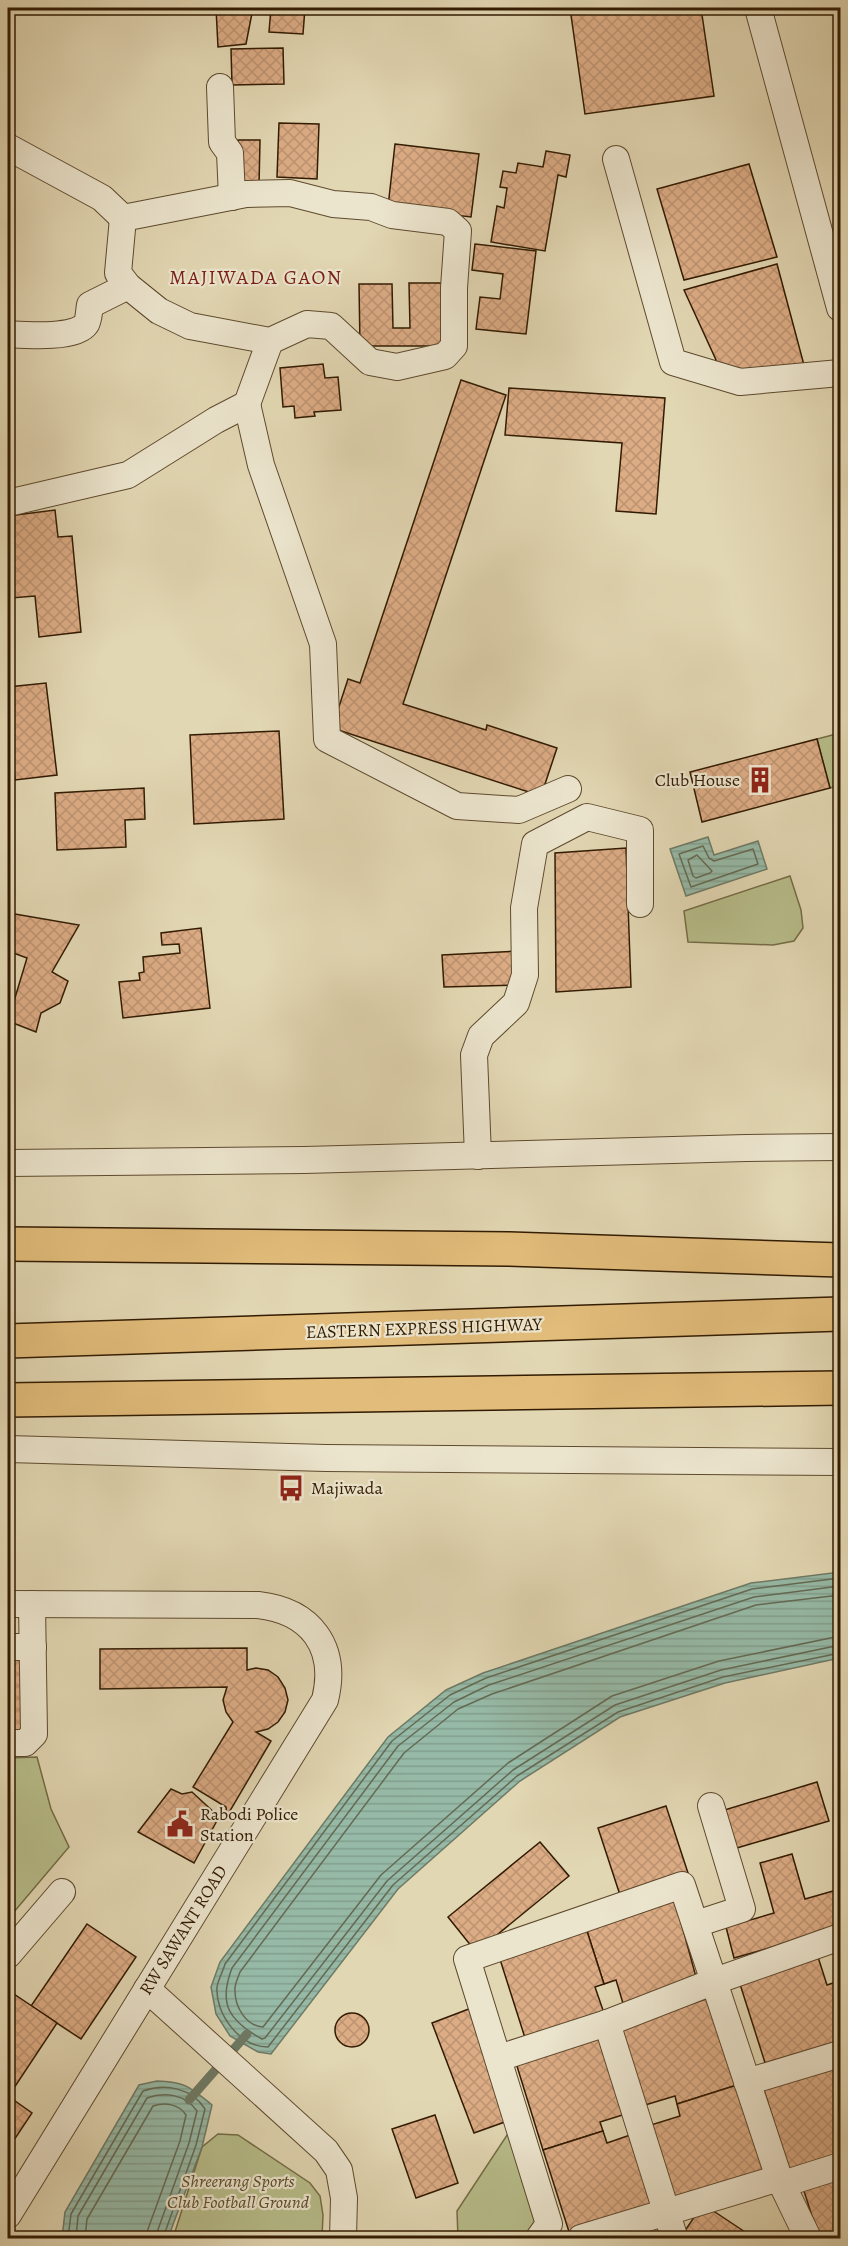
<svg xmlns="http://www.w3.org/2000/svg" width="848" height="2246" viewBox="0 0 848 2246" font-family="Alegreya,serif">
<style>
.green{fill:#b7bd8a;stroke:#746c46;stroke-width:1.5}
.water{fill:url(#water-rules);stroke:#6e7a65;stroke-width:1.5}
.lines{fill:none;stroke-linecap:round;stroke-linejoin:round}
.shore{stroke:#646a54;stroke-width:1.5}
.stream{stroke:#6e7a65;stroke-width:9}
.building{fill:url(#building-cross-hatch);stroke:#321b02;stroke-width:1.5}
.minor-casing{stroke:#5e4a2e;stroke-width:28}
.trunk-casing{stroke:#321b02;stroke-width:36}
.minor{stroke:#ece5ce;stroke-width:26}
.trunk{stroke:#e1bc7a;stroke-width:33}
.labels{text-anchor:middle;stroke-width:4.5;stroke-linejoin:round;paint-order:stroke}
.poi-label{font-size:18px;fill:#321b02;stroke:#ece5ce;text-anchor:start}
.street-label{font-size:18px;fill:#321b02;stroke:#ece5ce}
.park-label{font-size:18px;font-style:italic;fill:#5a4c2b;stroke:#ece5ce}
.neighbourhood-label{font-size:20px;letter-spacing:1.5px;fill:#7a1f14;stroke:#ece5ce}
</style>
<defs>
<pattern id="water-rules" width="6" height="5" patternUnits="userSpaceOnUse" patternTransform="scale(1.5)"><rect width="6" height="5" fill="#96baa7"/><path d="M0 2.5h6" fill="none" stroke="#829f8e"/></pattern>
<pattern id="building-cross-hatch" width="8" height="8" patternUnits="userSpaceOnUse" patternTransform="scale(1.5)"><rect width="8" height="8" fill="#dcac85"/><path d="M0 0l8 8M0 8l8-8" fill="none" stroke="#bd9371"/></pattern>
</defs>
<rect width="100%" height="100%" fill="#e2d7b3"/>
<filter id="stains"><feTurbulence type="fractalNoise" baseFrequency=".00333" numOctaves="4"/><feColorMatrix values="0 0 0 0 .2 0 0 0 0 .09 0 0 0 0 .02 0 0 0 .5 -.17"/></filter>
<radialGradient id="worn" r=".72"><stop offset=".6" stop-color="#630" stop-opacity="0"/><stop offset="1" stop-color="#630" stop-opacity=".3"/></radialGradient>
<g class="green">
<polygon points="840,733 840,785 830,788 817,739"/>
<polygon points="790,876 801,910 803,928 794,941 773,945 688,942 684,911"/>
<polygon points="37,1757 51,1809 69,1847 8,1919 8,1758"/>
<polygon points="511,2129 539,2221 527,2238 458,2238 457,2211"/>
<polygon points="218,2134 238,2135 310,2183 320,2196 323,2215 322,2238 173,2238 202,2147"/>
</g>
<g class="water">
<polygon points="708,837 714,855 758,841 767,869 686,896 670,849"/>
<polygon points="840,1572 840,1658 725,1683 620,1717 520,1781 398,1889 271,2054 258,2052 230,2036 216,2014 211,1987 220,1962 388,1737 446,1690 483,1673 751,1583"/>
<path d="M157 2081C186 2082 190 2087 212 2105L202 2147 168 2238H62L65 2212 139 2085Z"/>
</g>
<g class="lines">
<g class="shore">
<polygon points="703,846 709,858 714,861 753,849 758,864 691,887 679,854"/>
<polygon points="697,855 712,871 710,873 696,878 693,876 688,860"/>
<path d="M840 1578 752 1589 486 1678 450 1695 392 1741 225 1964C223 1971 218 1980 217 1987 215 2014 240 2047 268 2047L393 1885 517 1776 618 1712 723 1677 840 1653"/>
<path d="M840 1586 754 1597 489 1685 454 1702 398 1746 232 1968C218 2004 229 2021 262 2039L265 2038 387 1881 513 1770 615 1705 721 1670 840 1645"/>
<path d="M840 1595 756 1605 492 1694 458 1709 404 1753 240 1972C238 1978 234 1985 235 1991 235 2007 246 2026 263 2027L381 1875 508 1763 612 1696 719 1661 840 1636"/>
<path d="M68 2238 71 2214 143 2091C165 2083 192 2088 205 2109L196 2145 163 2238"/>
<path d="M76 2238 78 2216 147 2098C165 2091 186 2095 197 2111L189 2143 155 2238"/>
<path d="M85 2238 87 2219 153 2106C165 2102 179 2104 186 2115L180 2141 148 2229 146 2238"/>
</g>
<polyline class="stream" points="189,2100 247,2034"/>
</g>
<g class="building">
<polygon points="216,8 253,8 246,44 218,47"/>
<polygon points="271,8 305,8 303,34 269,32"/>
<polygon points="570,8 701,8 714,96 585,114"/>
<polygon points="283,48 284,84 232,85 231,49"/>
<polygon points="279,123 319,124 317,179 277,177"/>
<polygon points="238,140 260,140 259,186 237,186"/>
<polygon points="395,144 479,154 471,217 388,207"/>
<polygon points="546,151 570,155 566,177 558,175 545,251 491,242 497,206 504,208 507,188 500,187 503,171 516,173 518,163 543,167"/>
<polygon points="749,164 777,257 684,280 657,189"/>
<polygon points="475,244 536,251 526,334 476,329 480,297 500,299 503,274 472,270"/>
<polygon points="777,264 804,365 722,373 684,290"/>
<polygon points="409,283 448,283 448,346 360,346 359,284 392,284 393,328 410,328"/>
<polygon points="323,364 325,378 338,377 341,410 314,412 315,416 295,418 294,406 283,407 280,368"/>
<polygon points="461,380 506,395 403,704 486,730 487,725 557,748 541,796 332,728 348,679 360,683"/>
<polygon points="509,388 665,398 656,514 616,511 622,443 505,435"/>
<polygon points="55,510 58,537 72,536 81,632 39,637 35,596 11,598 8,562 8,516"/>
<polygon points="46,683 57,775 15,780 8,712 8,687"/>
<polygon points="279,731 284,819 194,824 190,735"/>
<polygon points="817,739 830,788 702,822 690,772"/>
<polygon points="144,788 145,819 125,820 126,847 57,850 55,793"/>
<polygon points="626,848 631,987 556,992 555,853"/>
<polygon points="9,913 79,925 52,972 68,981 60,1003 41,1013 36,1032 8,1021 27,958 8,951"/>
<polygon points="201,928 210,1008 123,1018 119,982 140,980 139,973 144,972 143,957 180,953 179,944 162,945 161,933"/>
<polygon points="518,951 519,985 444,987 442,955"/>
<polygon points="247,1648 247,1670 256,1668 268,1670 278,1677 285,1688 288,1700 285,1712 278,1722 268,1729 256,1732 271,1741 227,1816 226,1807 193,1787 233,1722 226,1712 223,1700 227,1687 100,1689 100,1649"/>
<polygon points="8,1657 26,1657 25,1734 8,1734"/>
<polygon points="817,1782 829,1821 730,1850 718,1812"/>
<polygon points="171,1789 182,1794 192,1792 219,1817 194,1863 138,1832"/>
<polygon points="666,1806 689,1876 621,1898 598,1828"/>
<polygon points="540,1842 569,1876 476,1952 448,1917"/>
<polygon points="792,1854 805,1899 840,1889 840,1928 734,1958 726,1927 774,1913 760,1863"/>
<polygon points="674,1896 696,1977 625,2010 616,1980 604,1984 585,1925"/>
<polygon points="87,1924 136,1957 81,2039 31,2006"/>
<polygon points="585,1925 604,1984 595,1987 605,2016 526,2041 498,1953"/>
<polygon points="818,1957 827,1985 836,1982 840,1998 840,2047 767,2069 739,1981"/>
<polygon points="8,1990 57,2023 8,2097"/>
<polygon points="709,1998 737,2085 677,2104 675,2096 645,2105 620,2027"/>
<polygon points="474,2007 516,2118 474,2133 432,2023"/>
<circle cx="352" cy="2030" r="17"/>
<polygon points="605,2035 629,2113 600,2122 603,2131 543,2150 516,2063"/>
<polygon points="840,2060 840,2157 790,2173 762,2084"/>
<polygon points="737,2085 765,2174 676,2202 651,2125 680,2116 677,2104"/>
<polygon points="8,2096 32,2113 8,2149"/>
<polygon points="435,2115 458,2183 416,2198 392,2129"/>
<polygon points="603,2131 607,2143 636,2133 661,2211 571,2238 543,2150"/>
<polygon points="840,2176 840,2238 819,2238 803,2188"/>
<polygon points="703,2204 754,2238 680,2238"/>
<rect x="403" y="2236" width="45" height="2"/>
</g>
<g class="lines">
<g class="minor-casing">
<g id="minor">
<polyline points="758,8 840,308"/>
<polyline points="220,87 222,142 230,153 232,197"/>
<polyline points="8,147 102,198 123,218"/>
<polyline points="616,159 673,362 740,382 840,373"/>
<polygon points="290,193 333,204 371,207 392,215 448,222 458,231 454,288 454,346 445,356 397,367 370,362 331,326 307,324 270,341 190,326 159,311 128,286 118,273 123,218 246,194"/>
<path d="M8 334C25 335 76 339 86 324 89 320 89 310 90 305L128 286"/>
<polyline points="247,404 261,465 323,644 327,739 457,806 519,810 568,789"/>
<polyline points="8,503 128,475 216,420 247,404 270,341"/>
<polyline points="478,1156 474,1055 481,1036 516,1003 525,975 524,908 535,844 587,817 640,830 640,904"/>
<polyline points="8,1163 304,1160 746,1148 840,1147"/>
<polyline points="8,1449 326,1458 840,1462"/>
<path d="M8 1604 258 1605C311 1611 338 1647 325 1700L8 2215"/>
<polyline points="8,1647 33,1647"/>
<polyline points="8,1743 25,1743 34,1734 32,1604"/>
<polyline points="696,1924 742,1909 711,1806"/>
<polyline points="8,1955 62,1892"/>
<polyline points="147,1989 326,2151 339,2170 344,2198 343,2238"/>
<polyline points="607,2023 673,2233 669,2238"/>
<polyline points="499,2058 607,2023 715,1981 840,1937"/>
<polyline points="747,2082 840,2054"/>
<polyline points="783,2184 840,2166"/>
<polyline points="539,2238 549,2224 467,1959 682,1885 779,2178 808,2238"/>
<polyline points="581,2238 779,2178"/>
</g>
</g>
<g class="trunk-casing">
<g id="trunk">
<polyline points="8,1244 509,1249 840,1260"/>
<polyline points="8,1341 840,1314"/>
<polyline points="8,1400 840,1388"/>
</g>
</g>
<use href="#minor" class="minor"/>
<use href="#trunk" class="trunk"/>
</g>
<defs>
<g id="building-bare" transform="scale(2.07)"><path d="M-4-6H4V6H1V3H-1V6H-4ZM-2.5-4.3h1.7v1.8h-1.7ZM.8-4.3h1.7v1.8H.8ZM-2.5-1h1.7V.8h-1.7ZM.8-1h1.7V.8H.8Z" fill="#8f2418" stroke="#ece5ce" stroke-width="2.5" paint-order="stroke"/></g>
<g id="bus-bare" transform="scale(2.07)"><path d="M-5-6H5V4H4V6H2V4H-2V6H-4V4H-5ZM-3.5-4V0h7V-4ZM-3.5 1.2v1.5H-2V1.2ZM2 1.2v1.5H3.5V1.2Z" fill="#8f2418" stroke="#ece5ce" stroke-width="2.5" paint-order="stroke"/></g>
<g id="civic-bare" transform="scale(2.07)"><path d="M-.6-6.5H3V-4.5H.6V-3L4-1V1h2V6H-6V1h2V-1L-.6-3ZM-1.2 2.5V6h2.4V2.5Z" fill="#8f2418" stroke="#ece5ce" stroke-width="2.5" paint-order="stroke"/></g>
</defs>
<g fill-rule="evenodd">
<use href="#building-bare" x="760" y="780"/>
<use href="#bus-bare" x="291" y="1488"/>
<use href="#civic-bare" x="180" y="1824"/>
</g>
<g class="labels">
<g class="poi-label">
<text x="740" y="786" text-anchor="end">Club House</text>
<text x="311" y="1494">Majiwada</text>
<text x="200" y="1820">Rabodi Police<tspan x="200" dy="21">Station</tspan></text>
</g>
<g class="street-label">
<text transform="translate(424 1328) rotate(-2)" y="6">EASTERN EXPRESS HIGHWAY</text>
<text transform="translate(183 1930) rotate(-58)" y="6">RW SAWANT ROAD</text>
</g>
<g class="park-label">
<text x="238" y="2187">Shreerang Sports<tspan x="238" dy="21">Club Football Ground</tspan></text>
</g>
<g class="neighbourhood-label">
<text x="256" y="284">MAJIWADA GAON</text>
</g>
</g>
<rect width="848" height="2246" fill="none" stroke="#e2d7b3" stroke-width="30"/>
<rect x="9" y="9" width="830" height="2228" fill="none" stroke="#321b02" stroke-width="3"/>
<rect x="15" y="15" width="818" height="2216" fill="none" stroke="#321b02" stroke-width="1.5"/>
<rect width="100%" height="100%" filter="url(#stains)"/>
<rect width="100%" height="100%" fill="url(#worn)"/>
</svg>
